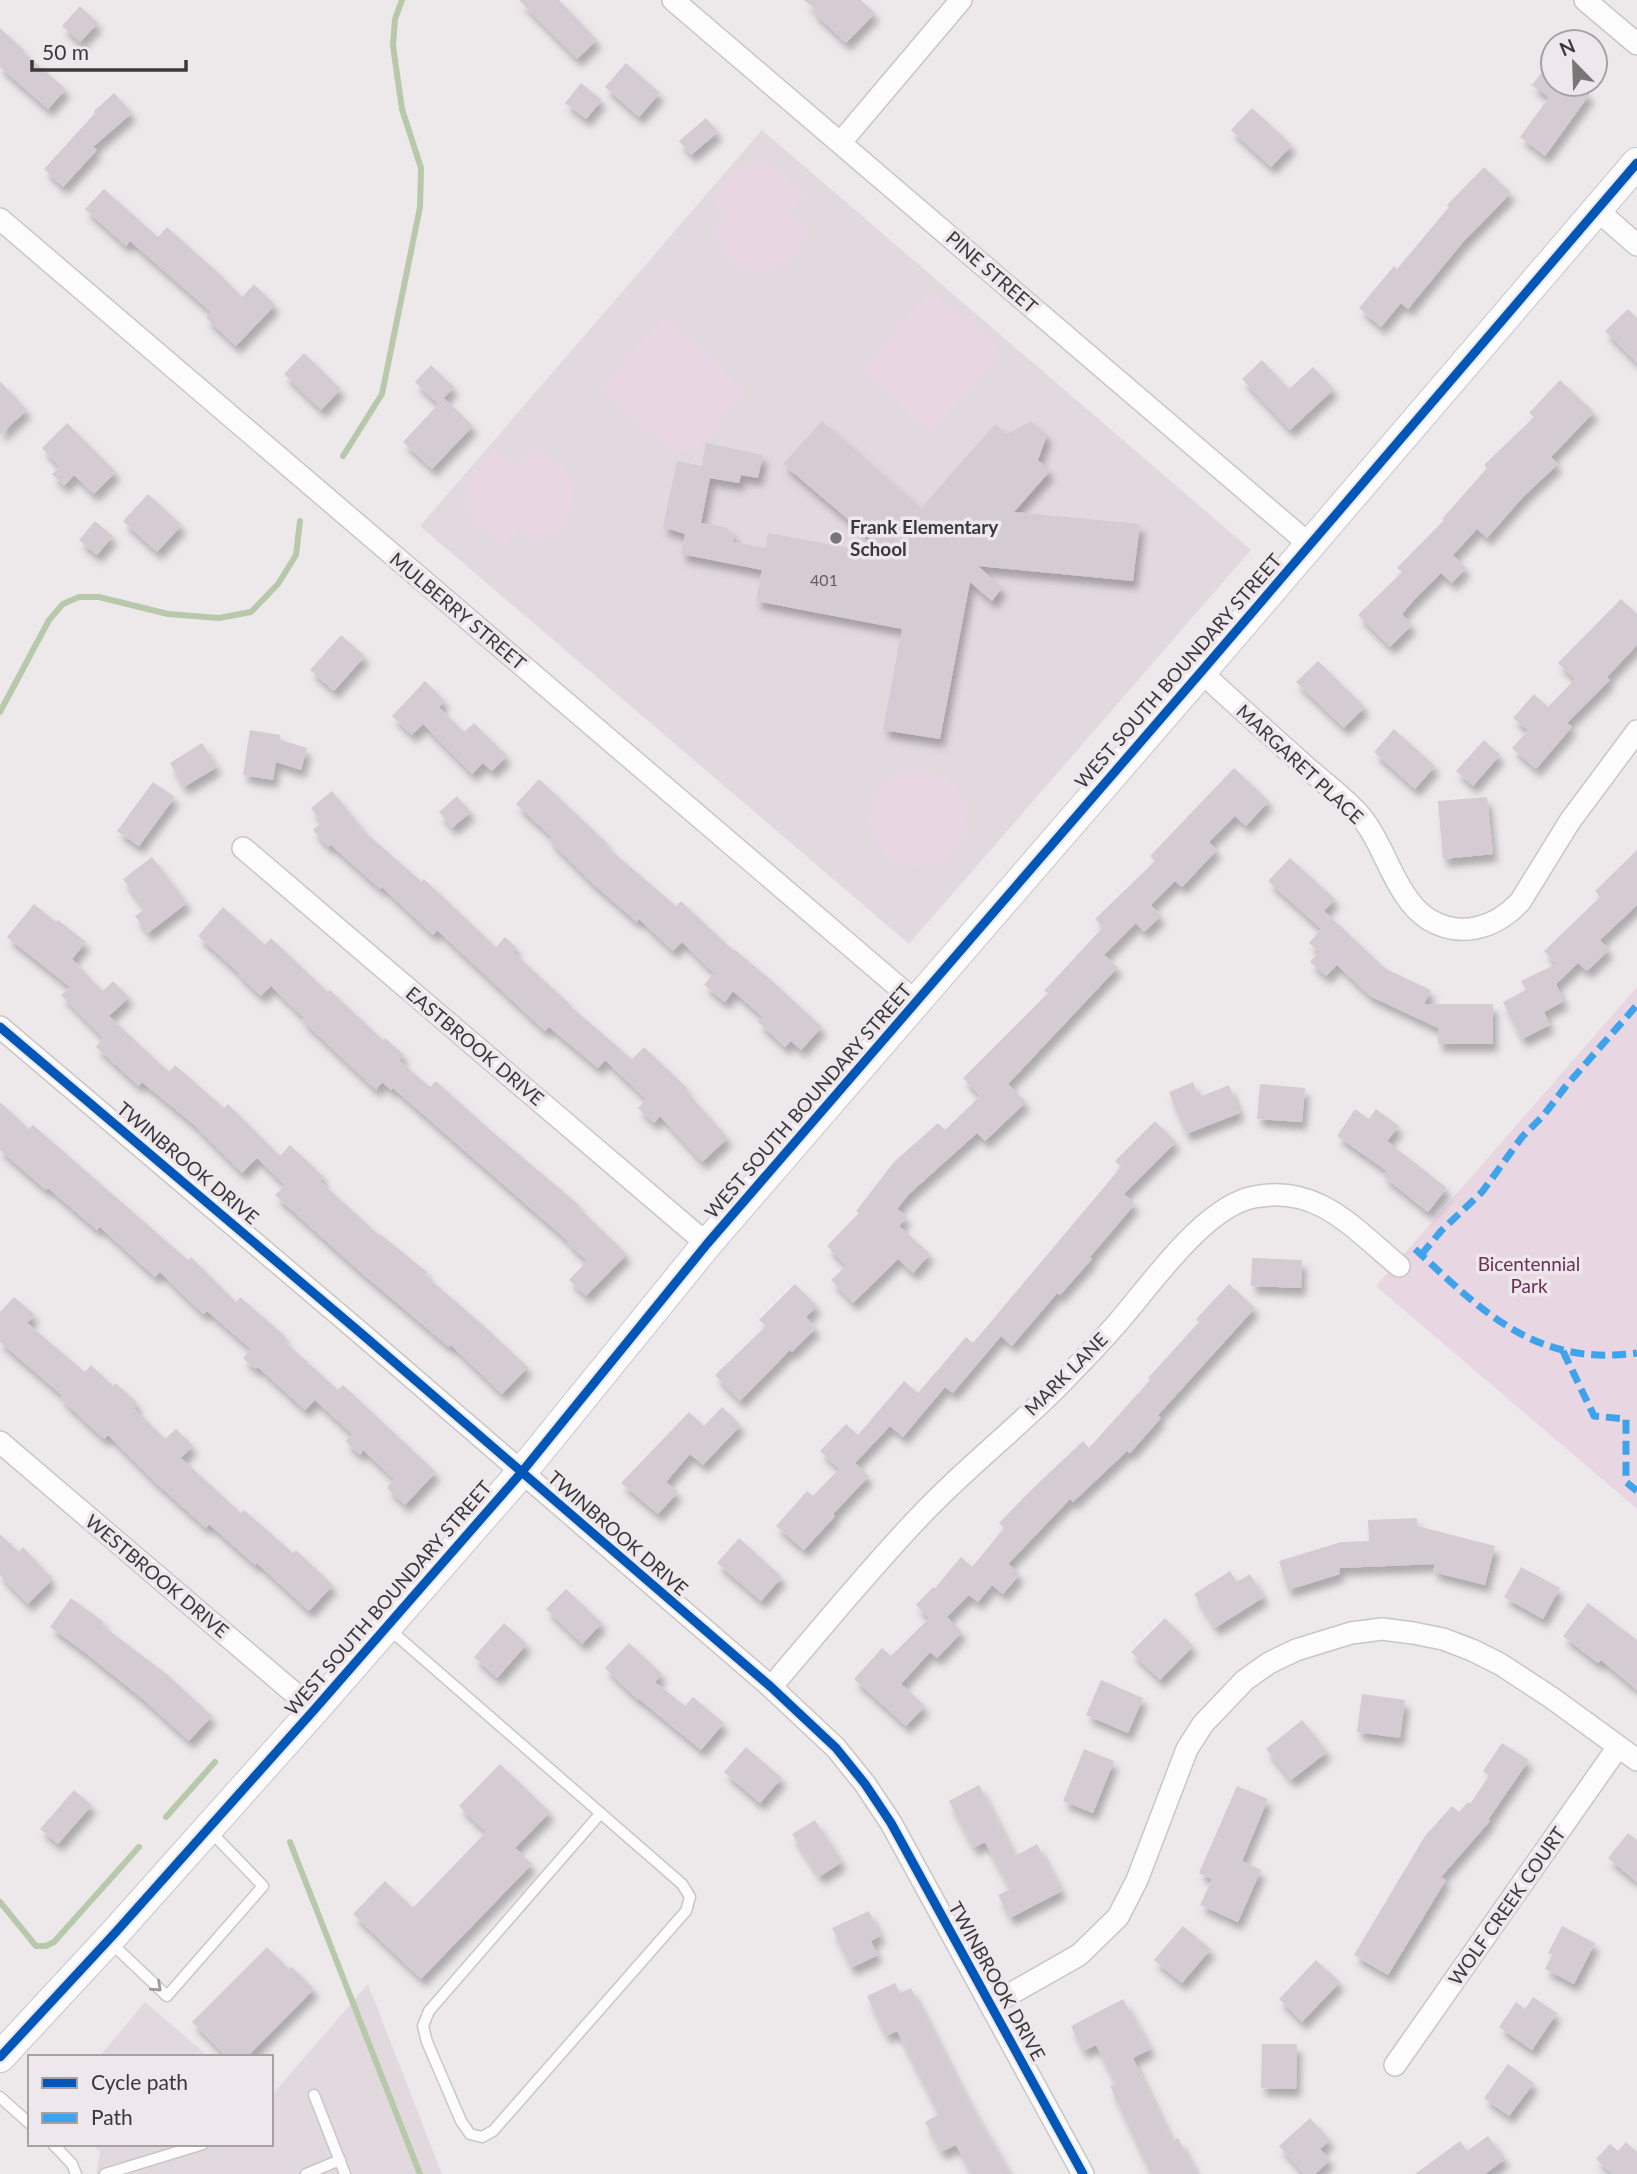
<svg xmlns="http://www.w3.org/2000/svg" width="1637" height="2174" viewBox="0 0 1637 2174" font-family="Lato,sans-serif">
<style>
.built{fill:#e2d9df}
.green{fill:#e8d6e2}
.lines{fill:none;stroke-linecap:round;stroke-linejoin:round}
.stream{stroke:#b8c9ab;stroke-width:6}
.building{fill:#d5cbd2;filter:url(#shadow)}
.lane-casing{stroke:#c8c6c7;stroke-width:13}
.street-casing{stroke:#c8c6c7;stroke-width:24}
.secondary-casing{stroke:#c8c6c7;stroke-width:32}
.lane{stroke:#fcfcfc;stroke-width:10}
.street{stroke:#fcfcfc;stroke-width:21}
.secondary{stroke:#fcfcfc;stroke-width:30}
.quiet{stroke:#3fa3ec;stroke-width:7;stroke-dasharray:14 7;stroke-linecap:butt}
.cycleway-casing{stroke:#eee8ec;stroke-width:13}
.cycleway{stroke:#0057b8;stroke-width:9}
.oneway{stroke:#9b9a9a}
.poi-dot{fill:#797677;stroke:#eee8ec;stroke-width:2.5}
.labels{text-anchor:middle;stroke-width:7;stroke-linejoin:round;paint-order:stroke}
.number-label{font-size:16px;fill:#615d5f}
.street-label{font-size:19px;fill:#3a3839;stroke:#eee8ec}
.poi-label{font-size:19px;font-weight:bold;fill:#3a3839;stroke:#eee8ec;text-anchor:start}
.park-label{font-size:19px;fill:#693159;stroke:#eee8ec}
</style>
<defs>
<filter id="shadow"><feDropShadow dx="4.5" dy="8" stdDeviation="3.5" flood-color="#0004"/></filter>
</defs>
<rect width="100%" height="100%" fill="#ede9eb"/>
<g class="built">
<polygon points="762,130 1251,550 909,944 420,526"/>
<polygon points="368,1984 442,2174 96,2174 100,2152 92,2144 271,2144 271,2096"/>
<polygon points="145,2002 209,2057 99,2057"/>
</g>
<g class="green">
<path d="M762 163 771 166 805 195 789 210 805 225C809 257 763 285 737 265 727 257 721 243 713 233L729 216 711 199C728 179 734 165 762 163Z"/>
<polygon points="931,291 1002,351 932,432 860,370"/>
<polygon points="664,317 738,383 744,392 698,449 671,450 601,388"/>
<path d="M494 450 516 468 531 450C555 459 581 473 573 504 572 511 569 518 564 524 557 532 546 538 537 543L521 527 505 545 472 520 468 507 467 488 470 479Z"/>
<circle cx="918" cy="818" r="48"/>
<polygon points="1637,987 1637,1509 1376,1286"/>
</g>
<g class="lines">
<g class="stream">
<polyline points="343,456 382,394 420,207 421,168 402,109 393,46 395,19 402,0"/>
<polyline points="0,712 49,620 63,604 79,597 99,597 168,614 219,618 251,612 278,584 296,555 300,521"/>
<polyline points="166,1817 215,1762"/>
<polyline points="290,1842 420,2174"/>
<polyline points="0,1902 36,1946 46,1946 54,1942 139,1847"/>
</g>
</g>
<g class="building">
<polygon points="519,0 559,0 597,40 577,59"/>
<polygon points="804,0 861,0 875,13 846,43 813,12 815,9"/>
<polygon points="80,6 98,23 80,42 62,26"/>
<polygon points="0,28 25,51 23,52 66,89 48,109 0,67"/>
<polygon points="1553,57 1553,84 1576,84 1590,94 1545,156 1520,137 1549,97 1530,84 1533,84"/>
<polygon points="626,63 660,93 639,117 605,87"/>
<polygon points="581,83 602,100 586,119 565,103"/>
<polygon points="114,93 132,113 93,147 97,150 63,187 44,169 95,113 94,111"/>
<polygon points="1252,108 1292,145 1271,167 1231,130"/>
<polygon points="706,118 718,132 691,155 679,141"/>
<polygon points="1484,167 1511,193 1463,242 1408,309 1401,303 1381,327 1359,308 1394,266 1397,269 1449,207 1447,205"/>
<polygon points="104,189 158,237 167,227 212,267 242,297 254,284 275,305 236,346 206,318 211,312 130,241 126,246 85,209"/>
<polygon points="1628,309 1637,318 1637,363 1605,331"/>
<polygon points="304,353 341,389 321,410 284,374"/>
<polygon points="1262,360 1289,389 1313,367 1334,389 1290,430 1242,379"/>
<polygon points="431,365 454,387 438,404 415,382"/>
<polygon points="1560,380 1594,412 1551,457 1558,464 1523,497 1487,538 1477,529 1453,555 1466,568 1452,583 1441,573 1413,601 1402,614 1412,625 1390,647 1358,615 1402,572 1397,568 1444,520 1442,519 1487,468 1484,465 1534,417 1529,413"/>
<polygon points="0,381 27,410 0,435"/>
<polygon points="444,398 473,426 432,469 403,442"/>
<polygon points="822,421 921,508 995,424 1007,434 1031,421 1047,435 1038,460 1050,471 1014,512 1140,524 1133,581 978,566 1002,588 992,601 970,582 940,739 883,730 902,629 756,601 762,570 681,554 685,534 663,527 677,461 702,466 706,443 763,455 758,478 741,475 739,483 710,478 701,523 728,528 728,532 734,533 733,542 766,548 768,533 891,556 783,464"/>
<polygon points="67,423 116,472 94,494 74,475 64,486 52,474 60,467 42,448"/>
<polygon points="148,494 182,525 157,552 123,521"/>
<polygon points="95,521 113,536 97,555 79,540"/>
<polygon points="1621,599 1637,614 1637,645 1607,677 1610,680 1567,723 1572,727 1536,769 1512,748 1528,730 1513,718 1534,694 1548,707 1575,679 1558,663"/>
<polygon points="341,635 365,656 334,691 310,670"/>
<polygon points="1318,661 1365,707 1344,728 1296,682"/>
<polygon points="425,681 445,701 439,707 464,732 474,723 507,756 492,771 483,763 472,774 423,724 412,735 392,716"/>
<polygon points="1394,729 1435,766 1415,789 1374,752"/>
<polygon points="250,730 280,735 280,740 307,748 301,770 276,762 273,780 243,775"/>
<polygon points="1484,740 1500,755 1473,786 1456,771"/>
<polygon points="202,743 217,767 184,787 170,763"/>
<polygon points="1234,768 1269,801 1246,826 1235,816 1209,842 1217,850 1182,887 1175,881 1151,905 1161,916 1144,932 1136,923 1104,955 1118,967 1008,1084 1026,1102 985,1141 977,1133 909,1194 897,1209 907,1217 899,1226 930,1254 913,1273 898,1259 853,1303 831,1280 846,1266 827,1246 859,1213 856,1211 894,1162 938,1123 945,1130 980,1096 963,1078 1048,993 1044,991 1103,927 1095,919 1155,861 1150,856"/>
<polygon points="539,779 608,844 606,846 676,906 681,901 733,950 734,949 770,979 822,1027 801,1050 791,1041 785,1047 758,1022 763,1017 733,991 725,1002 704,985 714,973 682,942 673,951 639,919 637,922 593,884 549,840 552,837 516,804"/>
<polygon points="153,782 175,797 139,846 117,831"/>
<polygon points="332,791 366,833 422,882 424,879 496,947 505,937 517,948 513,952 570,1004 569,1005 632,1059 644,1047 687,1088 685,1090 728,1138 702,1162 660,1116 654,1123 638,1108 646,1099 605,1060 598,1068 549,1027 545,1031 437,930 433,935 382,887 380,889 331,845 328,847 313,830 322,822 311,808"/>
<polygon points="457,796 471,812 452,828 439,812"/>
<polygon points="1487,797 1493,854 1443,859 1438,801"/>
<polygon points="1637,850 1637,905 1600,940 1609,950 1587,971 1578,963 1556,984 1564,1001 1544,1012 1550,1025 1522,1039 1503,1002 1526,990 1521,981 1556,964 1544,951 1600,897 1595,891"/>
<polygon points="152,857 187,903 148,933 135,916 145,909 123,879"/>
<polygon points="1290,858 1335,899 1324,911 1386,969 1431,990 1424,1004 1493,1004 1493,1044 1438,1044 1438,1028 1370,996 1337,965 1326,976 1310,962 1319,952 1309,943 1321,929 1268,881"/>
<polygon points="34,904 56,922 58,920 86,942 72,959 103,991 113,981 129,997 109,1016 169,1072 175,1065 224,1108 228,1104 280,1156 290,1145 324,1177 320,1181 379,1235 380,1234 427,1272 425,1275 484,1326 528,1367 502,1394 451,1345 449,1347 356,1268 275,1195 285,1185 257,1158 242,1173 192,1123 142,1082 139,1086 96,1047 103,1038 61,995 70,987 7,937"/>
<polygon points="223,907 265,945 271,938 328,992 330,990 383,1040 385,1038 404,1055 399,1060 430,1087 436,1081 489,1129 579,1205 577,1206 627,1254 586,1296 569,1280 587,1261 567,1242 568,1241 393,1088 391,1090 382,1082 376,1090 302,1020 304,1018 271,986 261,996 238,974 239,973 198,936"/>
<polygon points="1193,1082 1199,1097 1229,1085 1240,1113 1186,1134 1169,1092"/>
<polygon points="1260,1084 1305,1088 1302,1122 1257,1119"/>
<polygon points="0,1102 29,1129 33,1125 188,1260 191,1257 236,1302 240,1297 285,1336 282,1339 338,1390 343,1385 436,1472 405,1505 387,1488 394,1479 363,1450 360,1455 345,1441 352,1434 315,1400 305,1410 258,1367 255,1369 243,1358 251,1349 207,1311 203,1314 160,1272 155,1277 100,1227 97,1230 48,1188 46,1190 0,1150"/>
<polygon points="1355,1109 1369,1119 1376,1109 1399,1126 1387,1141 1447,1188 1428,1212 1383,1176 1387,1171 1337,1136"/>
<polygon points="1155,1121 1176,1142 1124,1194 1135,1204 1090,1257 1092,1259 1060,1295 1057,1293 1012,1346 1001,1336 953,1393 945,1387 903,1437 890,1426 855,1463 869,1476 833,1514 835,1516 804,1550 776,1526 807,1491 813,1496 839,1469 820,1451 846,1424 858,1435 904,1381 918,1393 966,1337 973,1343 1121,1167 1115,1161"/>
<polygon points="1252,1258 1302,1260 1301,1288 1251,1286"/>
<polygon points="795,1284 817,1306 806,1317 816,1328 792,1352 790,1350 740,1401 715,1375 766,1326 759,1320"/>
<polygon points="1229,1284 1255,1308 1158,1415 1161,1418 1130,1453 1127,1451 1073,1502 1070,1499 1008,1564 1020,1574 1003,1594 992,1585 978,1602 969,1595 947,1617 962,1632 937,1658 930,1652 901,1684 925,1706 906,1726 854,1679 882,1648 891,1656 929,1618 916,1605 933,1587 935,1588 961,1557 972,1567 1004,1528 999,1523 1031,1490 1083,1441 1089,1448 1150,1380 1148,1378 1199,1322 1196,1319"/>
<polygon points="14,1297 35,1315 27,1323 85,1372 91,1365 113,1386 116,1383 138,1404 134,1408 165,1439 176,1429 193,1446 181,1458 241,1513 244,1510 293,1553 296,1550 333,1585 309,1611 257,1563 255,1565 209,1524 206,1528 155,1482 108,1435 104,1439 60,1398 63,1396 0,1342 0,1312"/>
<polygon points="722,1407 741,1425 703,1465 690,1454 666,1482 678,1492 658,1514 621,1483 689,1412 704,1426"/>
<polygon points="1417,1518 1417,1526 1495,1546 1485,1585 1433,1572 1435,1564 1339,1568 1340,1574 1288,1590 1279,1561 1341,1542 1369,1541 1368,1520"/>
<polygon points="0,1534 19,1552 23,1547 50,1576 50,1582 28,1604 0,1575"/>
<polygon points="739,1538 782,1577 761,1601 717,1563"/>
<polygon points="1521,1567 1560,1588 1543,1619 1504,1597"/>
<polygon points="1230,1571 1237,1582 1250,1574 1264,1597 1215,1628 1194,1594"/>
<polygon points="566,1589 602,1623 582,1644 546,1609"/>
<polygon points="71,1598 104,1622 102,1625 169,1676 212,1716 189,1741 144,1700 87,1654 50,1627"/>
<polygon points="1588,1603 1637,1640 1637,1690 1601,1660 1598,1663 1563,1636"/>
<polygon points="1165,1618 1193,1646 1160,1680 1131,1652"/>
<polygon points="504,1623 527,1644 497,1678 474,1657"/>
<polygon points="629,1643 662,1674 655,1682 685,1706 693,1697 724,1723 701,1750 639,1699 638,1700 605,1668"/>
<polygon points="1101,1680 1143,1698 1128,1733 1086,1715"/>
<polygon points="1362,1694 1405,1700 1400,1738 1357,1732"/>
<polygon points="1302,1720 1327,1752 1291,1780 1266,1749"/>
<polygon points="1502,1743 1529,1760 1488,1820 1490,1821 1441,1877 1446,1880 1388,1975 1354,1955 1425,1836 1452,1806 1459,1812 1468,1802 1470,1804 1489,1776 1483,1771"/>
<polygon points="746,1747 782,1778 760,1803 724,1772"/>
<polygon points="1084,1749 1114,1761 1093,1813 1063,1801"/>
<polygon points="500,1764 550,1812 515,1848 532,1864 421,1979 353,1914 385,1881 413,1908 486,1832 459,1806"/>
<polygon points="979,1785 1015,1856 1037,1844 1062,1891 1010,1918 998,1895 1010,1889 985,1842 973,1848 949,1801"/>
<polygon points="1237,1786 1268,1799 1242,1861 1261,1870 1238,1922 1200,1905 1212,1879 1199,1873"/>
<polygon points="74,1790 92,1805 58,1844 40,1829"/>
<polygon points="815,1820 842,1862 819,1877 792,1834"/>
<polygon points="1628,1833 1637,1840 1637,1882 1608,1858"/>
<polygon points="869,1911 881,1936 871,1941 878,1955 851,1968 832,1928"/>
<polygon points="1183,1926 1211,1949 1182,1983 1154,1960"/>
<polygon points="1562,1926 1595,1943 1574,1984 1545,1969 1552,1955 1548,1953"/>
<polygon points="267,1947 289,1969 292,1967 314,1989 247,2057 227,2057 192,2022"/>
<polygon points="1316,1960 1340,1982 1302,2022 1279,1999"/>
<polygon points="895,1983 900,1993 911,1988 967,2099 1010,2174 972,2174 956,2145 941,2152 925,2122 939,2114 897,2031 886,2036 867,1996"/>
<polygon points="1533,1997 1557,2013 1532,2050 1499,2027 1516,2002 1525,2009"/>
<polygon points="1123,1999 1151,2049 1133,2058 1172,2141 1178,2138 1197,2174 1151,2174 1110,2086 1116,2084 1096,2045 1083,2051 1071,2026"/>
<polygon points="1262,2044 1297,2044 1296,2089 1261,2088"/>
<polygon points="1508,2064 1534,2083 1509,2116 1484,2098"/>
<polygon points="1310,2118 1330,2140 1320,2149 1330,2160 1315,2174 1304,2174 1279,2146"/>
<polygon points="1488,2136 1505,2159 1485,2174 1415,2174 1460,2141 1467,2151"/>
<polygon points="1626,2142 1637,2152 1637,2174 1612,2174 1596,2159 1610,2144 1618,2151"/>
</g>
<g class="lines">
<g class="lane-casing">
<g id="lane">
<polyline points="389,1629 682,1884 690,1897 686,1911 493,2131 482,2137 470,2134 461,2121 427,2042 423,2026 429,2011 600,1814"/>
<polyline points="110,1942 167,1996 263,1886 210,1831"/>
<polyline points="314,2095 345,2174"/>
<polyline points="0,2097 30,2124"/>
<polyline points="53,2144 72,2164 76,2174"/>
<polyline points="105,2174 203,2144"/>
<polyline points="306,2174 340,2160"/>
</g>
</g>
<g class="street-casing">
<g id="street">
<polyline points="673,0 1310,545"/>
<polyline points="1585,0 1637,44"/>
<polyline points="841,142 961,0"/>
<polyline points="1597,210 1637,245"/>
<polyline points="0,219 916,1002"/>
<path d="M1201 672C1236 704 1270 735 1305 766 1322 781 1341 795 1357 812 1385 842 1394 897 1428 919 1461 939 1495 928 1520 902L1570 821 1637 731"/>
<polyline points="243,848 707,1244"/>
<polyline points="0,1027 363,1335 771,1687 836,1748 865,1784 891,1823 1083,2174"/>
<polyline points="0,1442 314,1710"/>
<path d="M771 1687C821 1629 870 1568 924 1512 969 1465 1021 1425 1066 1378 1084 1359 1103 1340 1120 1320 1152 1283 1205 1206 1254 1197 1318 1184 1354 1229 1399 1266"/>
<polyline points="991,2005 1079,1955 1118,1917 1137,1880 1187,1749 1203,1724 1245,1680 1269,1663 1296,1650 1351,1633 1382,1629 1413,1633 1443,1639 1472,1650 1500,1664 1552,1698 1637,1760"/>
<polyline points="1395,2065 1618,1747"/>
</g>
</g>
<g class="secondary-casing">
<polyline id="secondary" points="0,2057 115,1933 314,1710 521,1473 707,1244 1201,672 1637,163"/>
</g>
<use href="#lane" class="lane"/>
<use href="#street" class="street"/>
<use href="#secondary" class="secondary"/>
<g class="quiet">
<path d="M1415 1249C1483 1312 1536 1367 1637 1353"/>
<polyline points="1421,1255 1441,1231 1482,1192 1522,1137 1543,1116 1566,1086 1637,1005"/>
<polyline points="1563,1351 1594,1416 1626,1419 1626,1482 1637,1491"/>
</g>
<g class="cycleway-casing">
<g id="cycleway">
<polyline points="0,1027 363,1335 771,1687 836,1748 865,1784 891,1823 1083,2174"/>
<polyline points="0,2057 115,1933 314,1710 521,1473 707,1244 1201,672 1637,163"/>
</g>
</g>
<use href="#cycleway" class="cycleway"/>
</g>
<defs><path id="oneway-chevron" d="M-2-3.5L2.5 0L-2 3.5" fill="none" stroke-width="1.6" stroke-linecap="round" stroke-linejoin="round" transform="scale(1.75)"/></defs>
<use class="oneway" href="#oneway-chevron" transform="translate(157 1987) rotate(43)"/>
<circle class="poi-dot" cx="836" cy="538" r="7"/>
<g class="labels">
<g class="number-label">
<text x="824" y="586">401</text>
</g>
<g class="street-label">
<text transform="translate(992 272) rotate(41)" y="7">PINE STREET</text>
<text transform="translate(458 611) rotate(40)" y="7">MULBERRY STREET</text>
<text transform="translate(1178 671) rotate(-49)" y="7">WEST SOUTH BOUNDARY STREET</text>
<text transform="translate(1300 764) rotate(43)" y="7">MARGARET PLACE</text>
<text transform="translate(475 1046) rotate(40)" y="7">EASTBROOK DRIVE</text>
<text transform="translate(808 1101) rotate(-49)" y="7">WEST SOUTH BOUNDARY STREET</text>
<text transform="translate(188 1163) rotate(40)" y="7">TWINBROOK DRIVE</text>
<text transform="translate(1066 1374) rotate(-45)" y="7">MARK LANE</text>
<text transform="translate(618 1533) rotate(41)" y="7">TWINBROOK DRIVE</text>
<text transform="translate(157 1576) rotate(40)" y="7">WESTBROOK DRIVE</text>
<text transform="translate(388 1598) rotate(-49)" y="7">WEST SOUTH BOUNDARY STREET</text>
<text transform="translate(1507 1906) rotate(-55)" y="7">WOLF CREEK COURT</text>
<text transform="translate(997 1981) rotate(61)" y="7">TWINBROOK DRIVE</text>
</g>
<g class="poi-label">
<text x="850" y="534">Frank Elementary<tspan x="850" dy="22">School</tspan></text>
</g>
<g class="park-label">
<text x="1529" y="1271">Bicentennial<tspan x="1529" dy="22">Park</tspan></text>
</g>
</g>
<rect x="28" y="2055" width="245" height="91" fill="#eee8ec" stroke="#a6a2a4" stroke-width="2"/>
<rect x="42" y="2078" width="35" height="10" fill="#0057b8" stroke="#a6a2a4" stroke-width="2"/>
<text x="91" y="2090" font-size="21" fill="#3a3839">Cycle path</text>
<rect x="42" y="2113" width="35" height="10" fill="#3fa3ec" stroke="#a6a2a4" stroke-width="2"/>
<text x="91" y="2125" font-size="21" fill="#3a3839">Path</text>
<g transform="translate(1574 63) rotate(337)"><circle r="33" fill="#eee8ec" stroke="#a6a2a4" stroke-width="2"/>
<path d="M0-5L12 26L0 18L-12 26Z" fill="#797677"/>
<text y="-10" font-size="19" font-weight="bold" text-anchor="middle" fill="#3a3839">N</text>
</g>
<path d="M32 60v10h154v-10" fill="none" stroke="#3a3839" stroke-width="3.5"/>
<text x="42" y="60" font-size="21" fill="#3a3839" stroke="#eee8ec" stroke-width="5" paint-order="stroke">50 m</text>
</svg>
